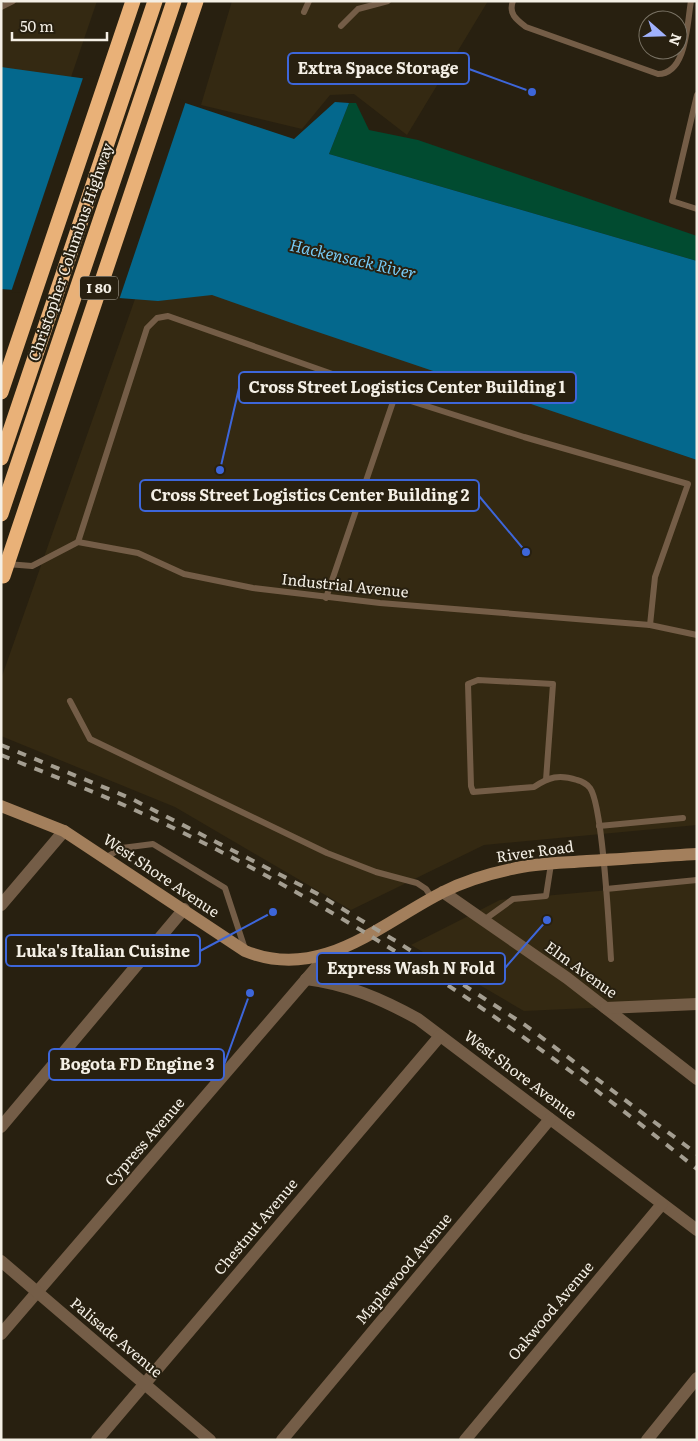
<svg xmlns="http://www.w3.org/2000/svg" width="698" height="1441" viewBox="0 0 698 1441" font-family="Literata,serif">
<style>
.built{fill:#342912}
.green{fill:#014b30}
.water{fill:#04688d}
.pier{fill:#282010}
.lines{fill:none;stroke-linecap:round;stroke-linejoin:round}
.service{stroke:#745d47;stroke-width:6}
.minor{stroke:#745d47;stroke-width:12}
.tertiary{stroke:#745d47;stroke-width:12}
.secondary{stroke:#a37f5c;stroke-width:12}
.motorway{stroke:#e9b178;stroke-width:15}
.rail{stroke:#a49e91;stroke-width:4;stroke-dasharray:9 9;stroke-linecap:butt}
.motorway-bridge{stroke:#e9b178;stroke-width:15}
.labels{text-anchor:middle;stroke-width:4;stroke-linejoin:round;paint-order:stroke}
.shield{fill:#282010;stroke:#b7b1a5;stroke-width:1}
.shield-label{font-size:14px;font-weight:bold;fill:#f4efe5}
.street-label{font-size:15px;fill:#f4efe5;stroke:#282010}
.water-label{font-size:16px;font-style:italic;fill:#77cbf6;stroke:#282010}
.leader{fill:none;stroke:#3d66da;stroke-width:2}
.callout-dot{fill:#3d66da;stroke:#282010;stroke-width:2}
.callout{fill:#282010;stroke:#3d66da;stroke-width:2}
.callout-label{font-size:16px;text-anchor:middle;font-weight:bold;fill:#f4efe5}
</style>
<rect width="100%" height="100%" fill="#282010"/>
<g class="built">
<polygon points="1,1 97,1 71,77 1,69"/>
<polygon points="232,1 488,1 407,135 354,94 330,95 302,129 201,105"/>
<polygon points="212,294 697,460 697,825 484,845 351,910 175,807 1,736 1,679 135,299"/>
<polygon points="697,882 697,1003 524,1011 411,945 500,900"/>
</g>
<polygon class="green" points="349,103 356,103 369,130 418,140 697,236 697,261 329,154"/>
<polygon class="water" points="1,67 131,85 294,139 335,102 349,103 329,154 697,261 697,460 303,327 212,295 158,301 1,289"/>
<polygon class="pier" points="84,75 132,83 186,101 119,300 11,292"/>
<g class="lines">
<g class="service">
<path d="M513 1C508 14 517 20 526 27L658 74C687 74 687 23 691 1"/>
<polyline points="1,7 13,1"/>
<polyline points="304,12 309,1"/>
<polyline points="341,26 358,9 388,1"/>
<polyline points="697,95 672,201 697,209"/>
<polyline points="395,396 524,437 688,484 655,577 650,625"/>
<polyline points="78,542 147,328 157,318 168,316 395,396 326,598"/>
<polyline points="7,564 32,566 78,542 138,553 184,574 253,588 380,603 650,625 697,635"/>
<polyline points="70,701 90,739 327,853 376,872 417,883 426,889 432,898"/>
<path d="M546 780 553 684 478 680 468 684 471 786 473 792 534 787C549 777 559 774 577 780 581 781 586 783 590 788 603 806 609 930 611 959"/>
<polyline points="599,826 683,818"/>
<polyline points="105,858 122,848 153,844 225,888 245,949"/>
<polyline points="606,889 697,880"/>
<polyline points="484,920 513,899 546,896 551,864"/>
</g>
<g class="minor">
<polyline points="443,892 567,978 697,1079"/>
<polyline points="1,905 64,831"/>
<path d="M306 979C347 984 382 999 418 1019L697 1230"/>
<polyline points="606,1008 697,1004"/>
<polyline points="1,1127 184,909"/>
<polyline points="1,1334 327,955"/>
<polyline points="97,1440 440,1036"/>
<polyline points="282,1440 550,1119"/>
<polyline points="465,1440 662,1204"/>
<polyline points="647,1440 697,1378"/>
</g>
<polyline class="tertiary" points="1,1261 210,1440"/>
<path class="secondary" d="M1 806 64 831 245 951C321 982 380 924 443 892 465 881 488 874 512 869 536 863 562 863 587 861 624 859 660 856 697 854"/>
<g class="motorway">
<polyline points="1,392 133,1"/>
<polyline points="1,458 155,1"/>
<polyline points="1,514 174,1"/>
</g>
<g class="rail">
<polyline points="1,745 130,798 316,893 399,943 525,1025 697,1154"/>
<path d="M1 755C43 772 85 788 126 806 333 899 521 1027 697 1169"/>
</g>
<polyline class="motorway-bridge" points="3,576 196,1"/>
</g>
<g class="labels">
<rect class="shield" x="80" y="276.5" width="38" height="23" rx="4"/>
<g class="shield-label">
<text x="99" y="293">I 80</text>
</g>
<g class="street-label">
<text transform="translate(71 252) rotate(-71)" y="5">Christopher Columbus Highway</text>
<text transform="translate(345 586) rotate(6)" y="5">Industrial Avenue</text>
<text transform="translate(535 852) rotate(-8)" y="5">River Road</text>
<text transform="translate(161 876) rotate(34)" y="5">West Shore Avenue</text>
<text transform="translate(581 970) rotate(36)" y="5">Elm Avenue</text>
<text transform="translate(520 1075) rotate(37)" y="5">West Shore Avenue</text>
<text transform="translate(145 1142) rotate(-49)" y="5">Cypress Avenue</text>
<text transform="translate(256 1227) rotate(-50)" y="5">Chestnut Avenue</text>
<text transform="translate(404 1269) rotate(-50)" y="5">Maplewood Avenue</text>
<text transform="translate(551 1311) rotate(-50)" y="5">Oakwood Avenue</text>
<text transform="translate(116 1338) rotate(40)" y="5">Palisade Avenue</text>
</g>
<g class="water-label">
<text transform="translate(353 259) rotate(13)" y="6">Hackensack River</text>
</g>
</g>
<path class="leader" d="M532 92L469 69M220 470L239 388M526 552L479 496M273 912L200 951M547 920L505 968M250 993L224 1065"/>
<g class="callout-dot">
<circle cx="532" cy="92" r="5"/>
<circle cx="220" cy="470" r="5"/>
<circle cx="526" cy="552" r="5"/>
<circle cx="273" cy="912" r="5"/>
<circle cx="547" cy="920" r="5"/>
<circle cx="250" cy="993" r="5"/>
</g>
<g class="callout">
<rect x="288" y="53" width="181" height="31" rx="5"/>
<rect x="239" y="372" width="337" height="31" rx="5"/>
<rect x="140" y="480" width="339" height="31" rx="5"/>
<rect x="6" y="935" width="194" height="31" rx="5"/>
<rect x="317" y="953" width="188" height="31" rx="5"/>
<rect x="49" y="1049" width="175" height="31" rx="5"/>
</g>
<g class="callout-label">
<text x="378" y="74">Extra Space Storage</text>
<text x="407" y="393">Cross Street Logistics Center Building 1</text>
<text x="310" y="501">Cross Street Logistics Center Building 2</text>
<text x="103" y="957">Luka's Italian Cuisine</text>
<text x="411" y="974">Express Wash N Fold</text>
<text x="137" y="1070">Bogota FD Engine 3</text>
</g>
<rect width="698" height="1441" fill="none" stroke="#f4efe5" stroke-width="5"/>
<g transform="translate(663 35) rotate(110)"><circle r="24" fill="#282010" stroke="#7a7365"/>
<path d="M0-4L9 19L0 12L-9 19Z" fill="#a1b2fd"/>
<text y="-8" font-size="14" font-weight="bold" text-anchor="middle" fill="#f4efe5">N</text>
</g>
<path d="M12 32v8h95v-8" fill="none" stroke="#f4efe5" stroke-width="2.5"/>
<text x="20" y="32" font-size="15" fill="#f4efe5" stroke="#282010" stroke-width="4" paint-order="stroke">50 m</text>
</svg>
